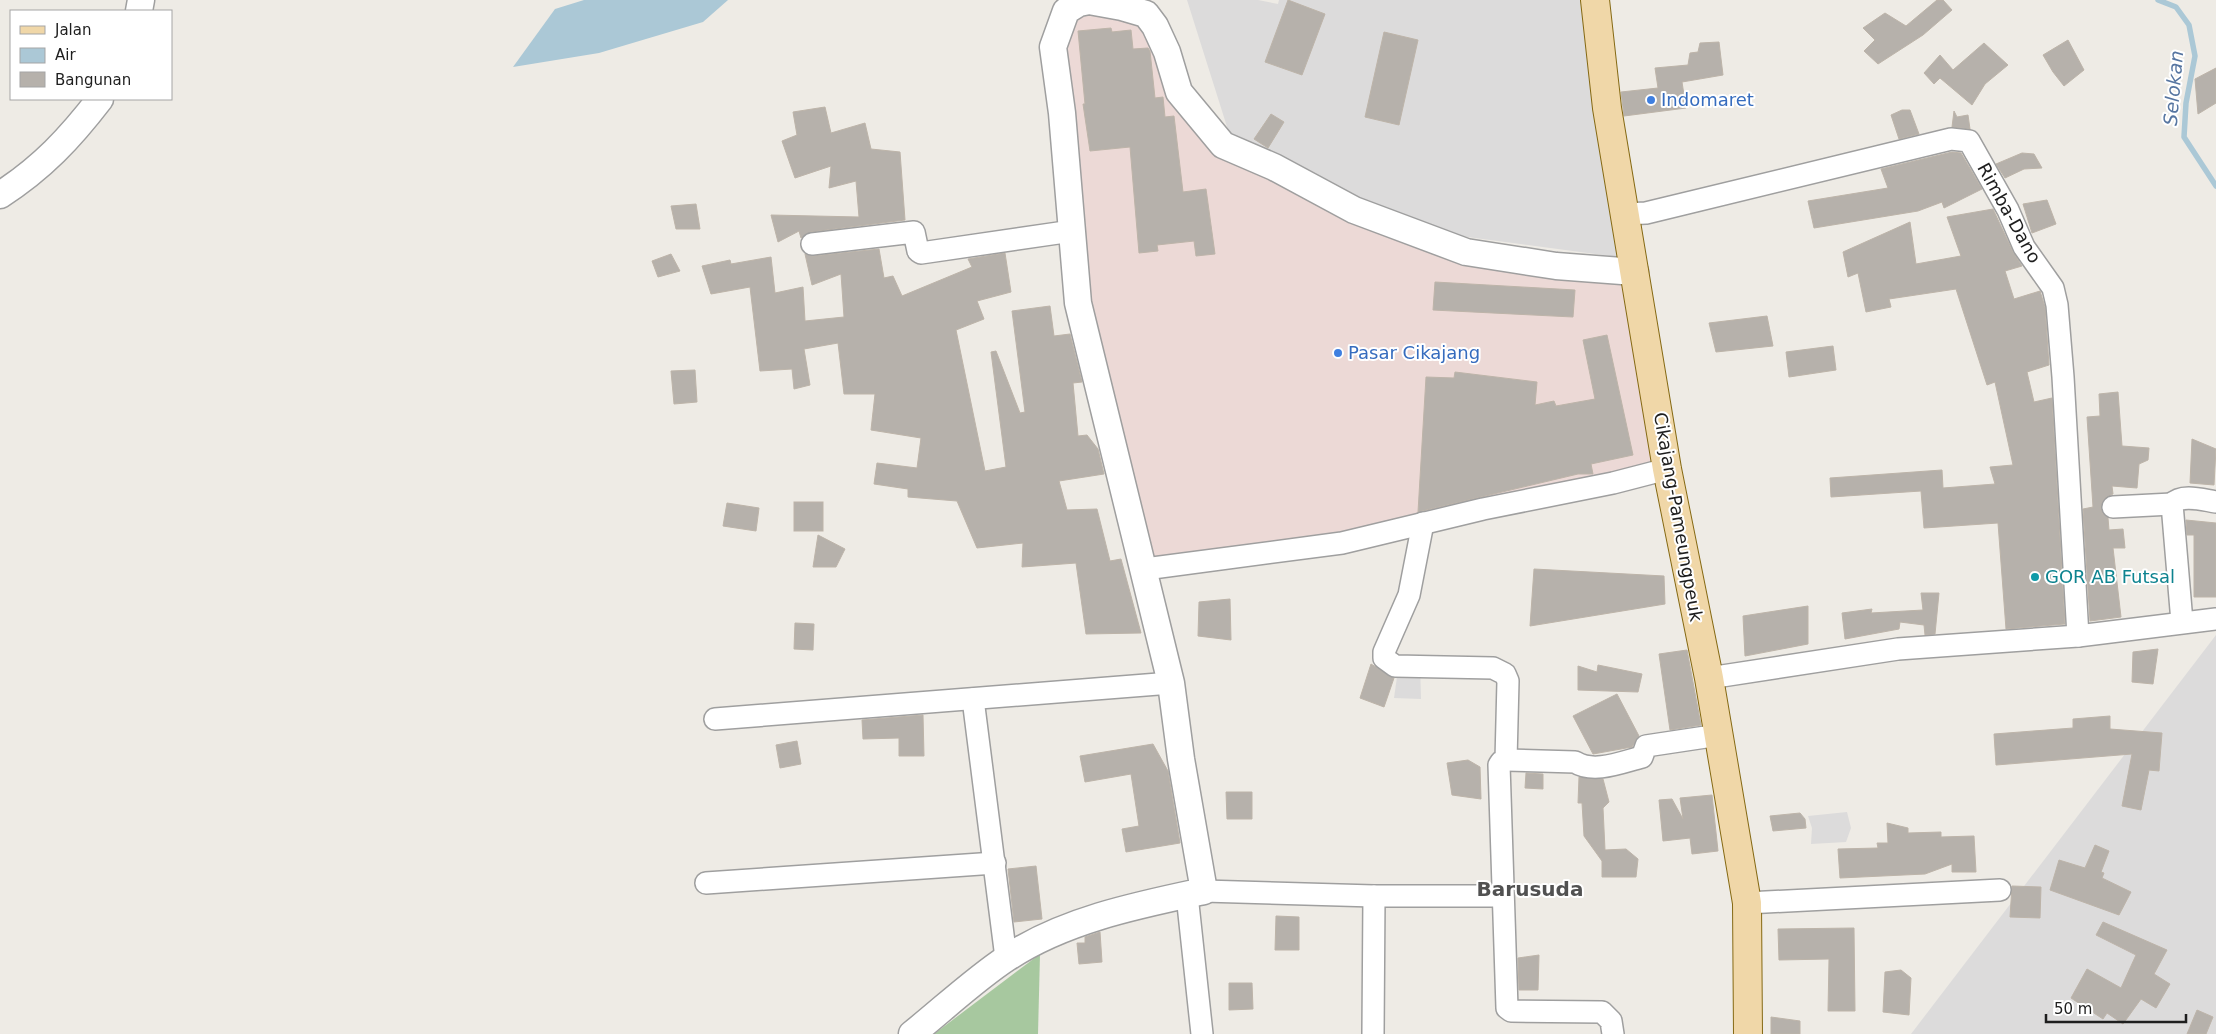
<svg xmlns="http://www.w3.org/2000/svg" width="2216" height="1034" viewBox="0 0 2216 1034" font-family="'DejaVu Sans',sans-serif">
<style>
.residential{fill:#dcdbdb}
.commercial{fill:#ecd9d6}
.forest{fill:#a7c89f}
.water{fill:#abc8d6}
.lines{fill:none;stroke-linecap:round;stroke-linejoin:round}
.stream{stroke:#abc8d6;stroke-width:5.5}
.building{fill:#b6b1ab;stroke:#bdb4a9}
.minor-casing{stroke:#9f9f9f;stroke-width:24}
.tertiary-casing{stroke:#9f9f9f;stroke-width:29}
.primary-casing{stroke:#856913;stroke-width:30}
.minor{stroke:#fff;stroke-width:21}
.tertiary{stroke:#fff;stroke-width:26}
.primary{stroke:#f0d7a8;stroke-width:28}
.shop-dot{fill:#3f7fe0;stroke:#fff;stroke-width:2}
.culture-dot{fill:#0f9aa8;stroke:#fff;stroke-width:2}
.labels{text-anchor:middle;stroke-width:4;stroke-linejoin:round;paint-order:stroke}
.shop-label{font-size:18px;fill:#366cbe;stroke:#fff;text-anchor:start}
.street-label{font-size:18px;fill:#1e1e1e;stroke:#fff}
.culture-label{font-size:18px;fill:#0d838f;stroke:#fff;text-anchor:start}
.water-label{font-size:19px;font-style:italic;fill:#5675a1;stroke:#fff}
.quarter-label{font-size:20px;font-weight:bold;fill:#515151;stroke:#fff}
</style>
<rect width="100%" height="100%" fill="#eeebe5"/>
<g class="residential">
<polygon points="1187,0 1258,0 1278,4 1279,0 1593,0 1633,259 1460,236 1234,149"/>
<polygon points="2216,635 2216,1034 1911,1034"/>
<polygon points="1399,663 1420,663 1421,699 1394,698"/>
<polygon points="1847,812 1851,828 1846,842 1811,844 1812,828 1808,816"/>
</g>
<polygon class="commercial" points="1066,11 1146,14 1223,145 1466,252 1635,272 1667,469 1613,483 1145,569 1078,303 1062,113"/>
<polygon class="forest" points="1040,954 1038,1034 934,1034"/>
<polygon class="water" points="584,0 728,0 703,22 599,53 513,67 555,9"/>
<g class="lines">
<polyline class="stream" points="2158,0 2176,7 2189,25 2195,56 2186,103 2184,137 2216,186"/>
</g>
<g class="building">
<polygon points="1288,0 1325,14 1302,75 1265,62"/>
<polygon points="1937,0 1943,0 1952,10 1923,35 1878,64 1864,51 1875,40 1863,28 1885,13 1906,26"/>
<polygon points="1111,28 1112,32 1131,30 1133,49 1148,48 1150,51 1155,98 1163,97 1165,117 1174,116 1183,192 1206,189 1215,254 1196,256 1194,241 1157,245 1158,251 1139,253 1130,147 1090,151 1083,104 1085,104 1078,31"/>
<polygon points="1384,32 1418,40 1399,125 1365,117"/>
<polygon points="2068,40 2084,70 2064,86 2053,72 2043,55"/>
<polygon points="1719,42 1723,75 1682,82 1686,108 1624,116 1621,92 1658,88 1655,68 1688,65 1690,53 1698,52 1700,43"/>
<polygon points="1984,43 2008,65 1985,84 1972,105 1940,78 1934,84 1924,73 1940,55 1953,70"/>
<polygon points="2216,68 2216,103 2198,114 2195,79"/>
<polygon points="825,107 831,133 865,123 871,149 900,152 905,220 811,232 801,238 799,231 778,242 771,215 859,217 856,181 829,188 831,166 795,178 782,141 797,135 793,112"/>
<polygon points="1902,110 1910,110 1919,134 1899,139 1891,115"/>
<polygon points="1954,111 1957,117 1968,115 1970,129 1952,127"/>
<polygon points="1271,114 1284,122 1268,148 1254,139"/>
<polygon points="1952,152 1961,153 1982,189 1944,208 1942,202 1918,211 1814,228 1808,201 1888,188 1881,169"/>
<polygon points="2022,153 2034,154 2042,168 2024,169 2005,178 1996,164"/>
<polygon points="2047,200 2056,224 2032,233 2023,204"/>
<polygon points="696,204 700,229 676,229 671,206"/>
<polygon points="1993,209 2013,252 2022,266 2005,271 2014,299 2040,291 2045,307 2049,365 2027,372 2034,402 2052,398 2065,624 2006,629 1998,523 1924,528 1921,491 1831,497 1830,478 1942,470 1943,488 1995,484 1990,467 2013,465 1995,382 1987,385 1956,289 1889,299 1891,307 1866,312 1858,273 1848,277 1843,252 1910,222 1916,264 1961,256 1947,217"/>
<polygon points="879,249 884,278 893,276 902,296 972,267 968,259 1005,253 1011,292 977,301 984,319 956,330 985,471 1006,467 991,352 996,351 1020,413 1025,412 1012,311 1050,306 1054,336 1070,334 1082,382 1073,383 1078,436 1087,435 1098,449 1104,474 1059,481 1067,510 1097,509 1110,561 1121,559 1141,633 1086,634 1076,563 1022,567 1023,543 977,548 957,501 908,497 908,489 874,484 877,463 917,468 921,438 871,430 875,394 844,394 838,343 804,349 810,385 794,389 792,369 760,371 750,287 711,294 702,266 730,260 731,264 771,257 775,293 803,287 805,321 844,317 841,274 812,285 805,254 813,256"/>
<polygon points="671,254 680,271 658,277 652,261"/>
<polygon points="1435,282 1575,290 1573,317 1433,310"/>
<polygon points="1767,316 1773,346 1716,352 1709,323"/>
<polygon points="1607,335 1633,455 1591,464 1593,474 1578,474 1418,512 1426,377 1454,378 1455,372 1537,382 1535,405 1554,401 1556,406 1595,399 1583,340"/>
<polygon points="1833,346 1836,370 1789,377 1786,352"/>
<polygon points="695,370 697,402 674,404 671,371"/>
<polygon points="2118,392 2122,446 2149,448 2148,460 2139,464 2137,488 2112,486 2113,494 2106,497 2102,502 2101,508 2103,514 2108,518 2109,530 2123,529 2125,548 2113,548 2121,617 2090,621 2083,509 2093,507 2087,417 2100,416 2099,394"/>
<polygon points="2192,439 2216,449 2214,485 2190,483"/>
<rect x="794" y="502" width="29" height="29"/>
<polygon points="727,503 759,508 756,531 723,526"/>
<polygon points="2186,520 2216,523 2216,597 2194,597 2194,535 2187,535"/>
<polygon points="818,535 845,549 836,567 813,567"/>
<polygon points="1534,569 1664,576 1665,604 1530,626"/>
<polygon points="1921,593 1939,593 1935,634 1925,635 1924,625 1900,622 1899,629 1845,639 1842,613 1872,609 1871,613 1923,610"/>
<polygon points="1230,599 1231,640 1198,636 1199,602"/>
<polygon points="1808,606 1808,644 1745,656 1743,616"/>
<polygon points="795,623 814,624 813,650 794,649"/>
<polygon points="2158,649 2153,684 2132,682 2133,652"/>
<polygon points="1687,650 1701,725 1670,730 1659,654"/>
<polygon points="1371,664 1394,678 1384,707 1360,698"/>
<polygon points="1598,665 1642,674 1638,692 1578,690 1578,666 1597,672"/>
<polygon points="1617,694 1639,736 1632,747 1593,754 1573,716"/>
<polygon points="923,715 924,756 899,756 899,738 863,739 862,720"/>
<polygon points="2110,716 2110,729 2162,733 2159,771 2149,770 2141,810 2122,806 2132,754 1996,765 1994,734 2073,728 2073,719"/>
<polygon points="797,741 801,764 780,768 776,745"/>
<polygon points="1153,744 1168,771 1180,843 1126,852 1122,829 1139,826 1131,774 1085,782 1080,756"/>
<polygon points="1468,760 1480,767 1481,799 1452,795 1447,763"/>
<polygon points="1526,773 1543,774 1543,789 1525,788"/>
<polygon points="1579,777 1603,779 1609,802 1603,808 1605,850 1626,849 1638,859 1636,877 1602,877 1602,861 1584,836 1582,803 1578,803"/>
<polygon points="1226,792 1252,792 1252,819 1227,819"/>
<polygon points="1712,795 1718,851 1692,854 1690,838 1663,841 1659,800 1672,799 1683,819 1680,798"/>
<polygon points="1800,813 1805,819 1806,828 1773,831 1770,816"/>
<polygon points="1887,823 1908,828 1908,833 1941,832 1941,837 1974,836 1976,872 1952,872 1952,864 1925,874 1840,878 1838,849 1878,848 1877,843 1888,843"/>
<polygon points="2095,845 2109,851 2101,872 2104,873 2102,878 2131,892 2119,915 2050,890 2059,860 2085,868"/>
<polygon points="1036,866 1042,919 1014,922 1008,869"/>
<polygon points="2012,886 2041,887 2040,918 2010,917"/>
<polygon points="1276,916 1299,917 1299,950 1275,950"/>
<polygon points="2103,922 2167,950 2154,974 2170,984 2156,1008 2141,999 2123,1024 2107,1013 2103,1019 2071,998 2087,969 2121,988 2136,955 2096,935"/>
<polygon points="1854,928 1855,1011 1828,1011 1829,959 1779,960 1778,929"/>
<polygon points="1100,932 1102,962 1079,964 1077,943 1085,943 1085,937"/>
<polygon points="1539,955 1538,990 1519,990 1518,958"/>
<polygon points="1901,970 1911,978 1909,1015 1883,1012 1885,972"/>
<polygon points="1229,983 1252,983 1253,1009 1229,1010"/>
<polygon points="2197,1010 2213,1017 2206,1034 2187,1034"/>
<polygon points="1771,1017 1800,1021 1800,1034 1771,1034"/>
</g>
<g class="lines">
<g class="minor-casing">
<g id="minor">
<polyline points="1625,214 1646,213 1951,139 1969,141 2008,210 2024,247 2053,288 2057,305 2063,377 2078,636"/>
<polyline points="812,244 914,232 918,251 921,253 1072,231"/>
<polyline points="2113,507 2172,504"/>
<polyline points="1423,523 1409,595 1384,652 1384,658 1395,666 1493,668 1505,674 1508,681 1506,760 1501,762 1499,765 1507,1008 1511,1011 1602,1012 1611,1021 1613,1034"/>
<polyline points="1145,569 1342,543 1483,509 1613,483 1667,469"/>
<path d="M2182 622 2172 504C2182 493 2203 500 2216 502"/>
<polyline points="1709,678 1898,649 2078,636 2216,619"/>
<polyline points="973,699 1006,958"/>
<polyline points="715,719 1171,683"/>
<path d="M1506 760 1575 762C1594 774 1622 762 1642 757L1646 746 1719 735"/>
<polyline points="706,883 995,863"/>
<polyline points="1204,891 1374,896 1502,896"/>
<polyline points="1187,895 1202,1034"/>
<polyline points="1747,903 2000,890"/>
<polyline points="1373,1034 1374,896"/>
</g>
</g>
<g class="tertiary-casing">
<g id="tertiary">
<polyline points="139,11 141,0"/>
<path d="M0 195C42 168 70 138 100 99"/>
<path d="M912 1034C942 1010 975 979 1007 958 1064 920 1138 905 1204 891L1181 759 1171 683 1078 303 1062 113 1053 47 1066 11 1079 3 1089 1 1122 7 1146 14 1155 26 1167 52 1179 92 1223 145 1274 167 1354 210 1466 252 1556 266 1635 272"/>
</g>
</g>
<g class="primary-casing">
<polyline id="primary" points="1595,0 1607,108 1667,469 1709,678 1747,903 1748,1034"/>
</g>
<use href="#minor" class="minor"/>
<use href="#tertiary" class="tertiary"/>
<use href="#primary" class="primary"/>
</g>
<g class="shop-dot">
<circle cx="1651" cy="100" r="5"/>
<circle cx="1338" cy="353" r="5"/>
</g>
<circle class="culture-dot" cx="2035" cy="577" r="5"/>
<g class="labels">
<g class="shop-label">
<text x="1661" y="106">Indomaret</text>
<text x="1348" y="359">Pasar Cikajang</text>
</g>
<g class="street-label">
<text transform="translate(2009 213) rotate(61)" y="6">Rimba-Dano</text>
<text transform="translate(1678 517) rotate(80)" y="6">Cikajang-Pameungpeuk</text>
</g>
<g class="culture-label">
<text x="2045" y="583">GOR AB Futsal</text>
</g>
<g class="water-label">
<text transform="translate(2173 88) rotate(-85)" y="7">Selokan</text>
</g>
<g class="quarter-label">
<text x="1530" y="896">Barusuda</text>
</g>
</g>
<rect x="10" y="10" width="162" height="90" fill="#ffffff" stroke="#a5a5a5"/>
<rect x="20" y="26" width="25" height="8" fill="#f0d7a8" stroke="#a5a5a5"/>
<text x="55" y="35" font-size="15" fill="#1e1e1e">Jalan</text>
<rect x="20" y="48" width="25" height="15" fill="#abc8d6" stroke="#a5a5a5"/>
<text x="55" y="60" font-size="15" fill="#1e1e1e">Air</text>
<rect x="20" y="72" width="25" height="15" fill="#b6b1ab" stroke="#a5a5a5"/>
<text x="55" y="85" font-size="15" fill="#1e1e1e">Bangunan</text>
<path d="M2046 1014v8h140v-8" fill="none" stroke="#1e1e1e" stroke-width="2.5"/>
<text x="2054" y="1014" font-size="15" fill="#1e1e1e" stroke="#ffffff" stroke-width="4" paint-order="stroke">50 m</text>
</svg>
